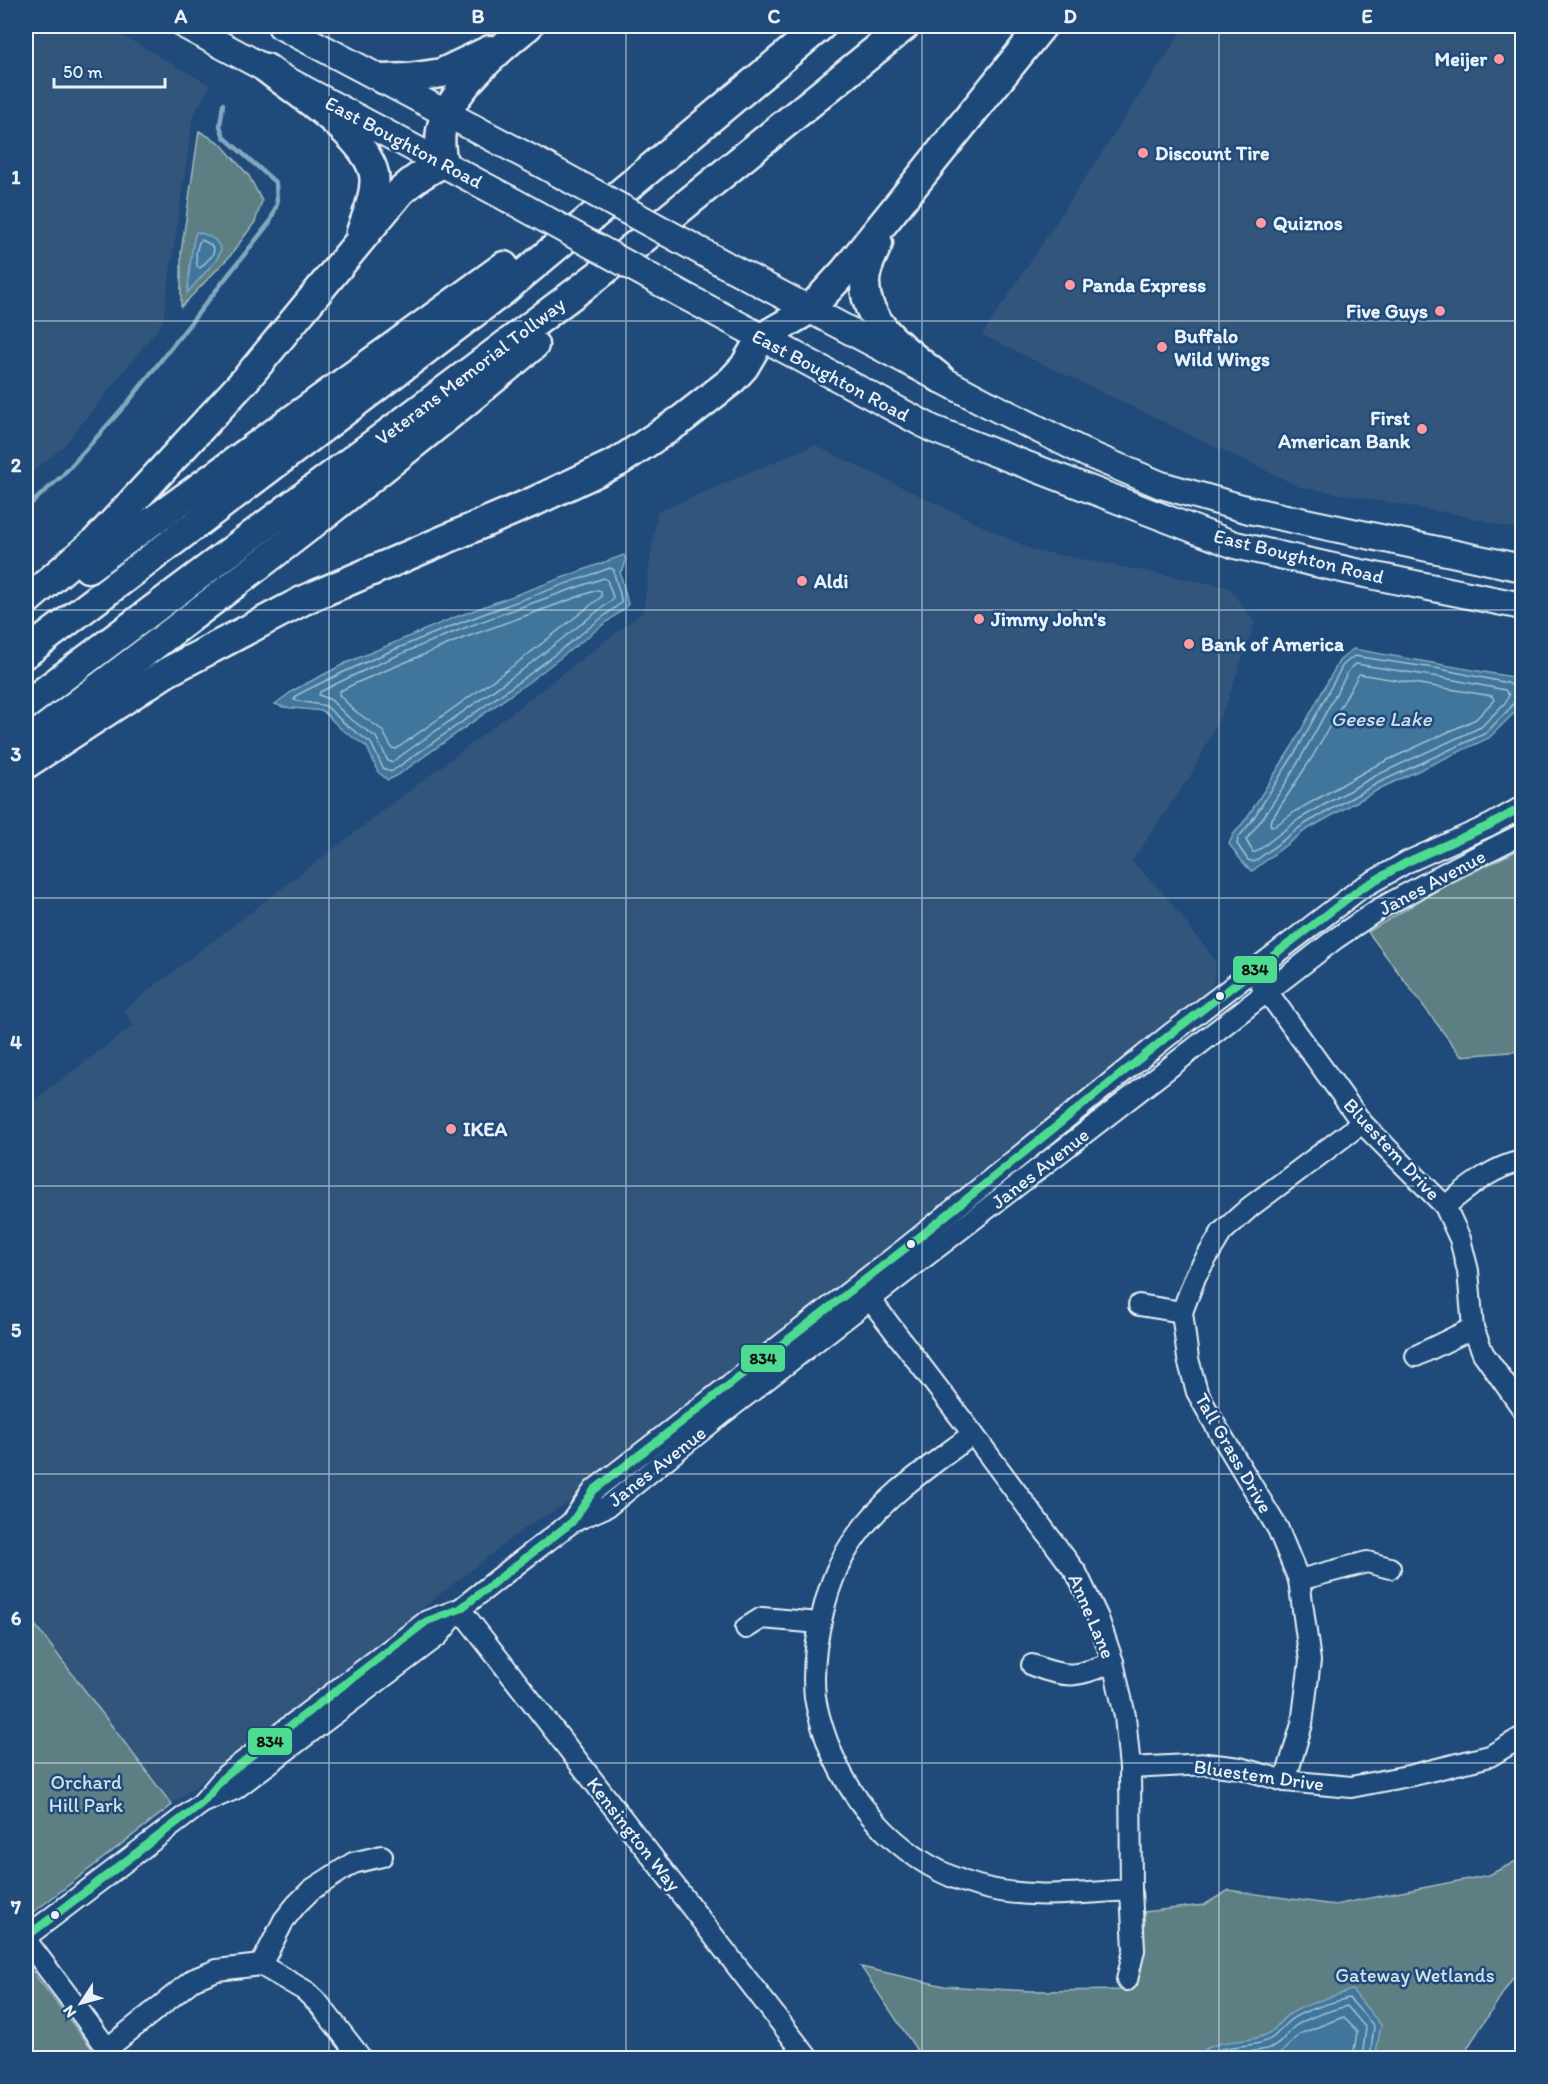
<svg xmlns="http://www.w3.org/2000/svg" width="1548" height="2084" viewBox="0 0 1548 2084" font-family="Itim,sans-serif">
<style>
.built{fill:#32547c}
.green{fill:#5d7f83;stroke:#a2b8be;stroke-width:1.5}
.water{fill:#3f769b;stroke:#83a7c0;stroke-width:1.5}
.lines{fill:none;stroke-linecap:round;stroke-linejoin:round}
.shore{stroke:#a4c0d3;stroke-width:1.5}
.stream{stroke:#83a7c0;stroke-width:4.5}
.minor-casing{stroke:#e8f1f8;stroke-width:24}
.major-casing{stroke:#e8f1f8;stroke-width:30}
.highway-casing{stroke:#e8f1f8;stroke-width:33}
.minor{stroke:#1f4a7a;stroke-width:20}
.major{stroke:#1f4a7a;stroke-width:26}
.highway{stroke:#1f4a7a;stroke-width:28}
.major-bridge-casing{stroke:#e8f1f8;stroke-width:30;stroke-linecap:butt}
.major-bridge{stroke:#1f4a7a;stroke-width:26}
.bus-1-casing{stroke:#1f4a7a;stroke-width:12}
.bus-1{stroke:#4ddb92;stroke-width:8}
.grid{fill:none;stroke:#e8f1f8;stroke-width:1.5;stroke-opacity:0.55}
.poi-dot{fill:#ff9aa2;stroke:#1f4a7a;stroke-width:2}
.bus-dot{fill:#e8f1f8;stroke:#1f4a7a;stroke-width:2}
.labels{text-anchor:middle;stroke-width:5;stroke-linejoin:round;paint-order:stroke}
.poi-label{font-size:20px;font-weight:bold;fill:#e8f1f8;stroke:#1f4a7a;text-anchor:start}
.street-label{font-size:20px;fill:#e8f1f8;stroke:#1f4a7a}
.park-label{font-size:20px;fill:#d3e0e6;stroke:#1f4a7a}
.water-label{font-size:21px;font-style:italic;fill:#cfdfea;stroke:#1f4a7a}
.line-badge{stroke:#1f4a7a;stroke-width:2}
.pale-badge-label{font-size:16px;text-anchor:middle;font-weight:bold;fill:#111}
.neatline{fill:none;stroke:#e8f1f8;stroke-width:2}
.grid-label{font-size:20px;text-anchor:middle;font-weight:bold;fill:#e8f1f8}
</style>
<rect width="100%" height="100%" fill="#1f4a7a"/>
<filter id="ink" filterUnits="userSpaceOnUse"><feTurbulence type="fractalNoise" baseFrequency=".0167" numOctaves="2"/><feDisplacementMap in="SourceGraphic" scale="12" xChannelSelector="R" yChannelSelector="G"/><feConvolveMatrix kernelMatrix="1 2 1 2 8 2 1 2 1" color-interpolation-filters="sRGB"/></filter>
<g filter="url(#ink)">
<g class="built">
<polygon points="26,26 106,26 211,86 193,116 163,322 64,446 26,477"/>
<polygon points="1185,26 1522,26 1522,531 1465,516 1300,487 982,335"/>
<polygon points="814,445 1033,550 1228,587 1255,622 1226,705 1191,775 1132,861 1164,894 1212,956 1216,964 1213,983 1205,994 894,1240 821,1306 796,1326 566,1504 526,1527 172,1805 26,1613 26,1106 134,1025 123,1010 643,612 657,512"/>
</g>
<g class="green">
<polygon points="199,131 220,143 249,176 262,201 255,222 230,256 181,307 181,253"/>
<polygon points="1522,848 1522,1051 1461,1056 1368,932 1439,889"/>
<polygon points="26,1613 172,1805 26,1918"/>
<path d="M1522 1858V1972L1514 1976 1468 2047 1465 2058H922L861 1967 944 1986 1031 1991 1133 1990C1145 1960 1145 1943 1144 1912L1204 1905 1229 1890 1334 1905 1489 1875Z"/>
<polygon points="26,1966 30,1968 99,2058 26,2058"/>
</g>
<g class="water">
<path d="M196 232C208 235 215 237 221 249L217 259 187 293C190 272 190 252 196 232Z"/>
<polygon points="624,555 626,560 624,568 620,572 628,604 625,608 530,681 398,775 388,780 378,772 367,747 341,729 323,711 283,707 275,704 294,690 346,663 453,618"/>
<polygon points="1353,649 1512,677 1522,687 1522,697 1517,710 1489,738 1383,787 1306,830 1252,871 1244,864 1229,844 1233,835 1246,819 1293,745 1339,661"/>
<path d="M1352 1990 1381 2025 1375 2058H1196C1214 2035 1244 2046 1268 2034 1276 2030 1280 2020 1288 2015 1307 2003 1331 1997 1352 1990Z"/>
</g>
<g class="lines">
<g class="shore">
<polygon points="202,240 211,245 214,250 212,256 200,268 197,266 196,253 199,242"/>
<path d="M610 568 614 570C614 581 622 593 621 603L527 676 391 772 383 768 371 743 345 724 326 706 294 700 297 695C398 643 504 606 610 568Z"/>
<path d="M604 578 607 580 613 597 612 600 522 670 392 762 388 761 376 737 349 718 331 700 319 695 320 692C411 645 508 611 604 578Z"/>
<polygon points="597,590 601,591 601,597 517,663 396,749 392,748 382,730 355,711 339,695 340,691 356,683 461,639"/>
<path d="M1356 664 1439 677 1505 690 1509 695 1505 703 1481 727 1377 775 1299 819 1256 852H1253L1246 840C1287 789 1317 728 1349 670Z"/>
<polygon points="1359,674 1492,696 1494,700 1476,719 1373,767 1296,811 1275,826 1271,826 1270,822 1313,756"/>
<polyline points="1522,691 1518,690 1508,683 1440,669 1354,656 1343,665 1298,748 1251,822 1238,838 1237,844 1248,860 1254,862 1303,825 1380,782 1486,733 1511,707 1516,699 1522,696"/>
<path d="M1203 2058C1220 2044 1241 2048 1260 2043 1277 2039 1277 2031 1289 2021 1301 2011 1333 2002 1349 1998L1374 2026 1370 2058"/>
<path d="M1218 2058C1235 2050 1255 2054 1273 2047 1283 2043 1286 2033 1294 2027 1306 2018 1332 2010 1347 2006L1366 2028 1362 2058"/>
<polyline points="1266,2058 1282,2052 1300,2034 1343,2017 1357,2031 1353,2058"/>
</g>
<polyline class="stream" points="26,508 62,476 129,401 270,222 277,204 276,183 224,137 220,126 223,104"/>
<g class="minor-casing">
<g id="minor">
<polyline points="1261,983 1362,1123 1445,1206 1460,1239 1468,1271 1473,1328 1483,1353 1522,1408"/>
<path d="M1445 1206C1469 1187 1492 1167 1522 1161"/>
<polyline points="863,1290 973,1434 1077,1574 1098,1618 1113,1662 1125,1716 1130,1768 1131,1890 1134,1950 1127,1980"/>
<polyline points="1139,1305 1182,1312"/>
<polyline points="1416,1356 1473,1328"/>
<path d="M973 1434C932 1465 885 1495 855 1538 839 1560 829 1586 823 1612 816 1640 812 1669 815 1697 817 1712 822 1727 827 1741 852 1809 907 1866 978 1886 1028 1900 1080 1893 1131 1890"/>
<polyline points="572,1521 594,1490 907,1247 1168,1036 1360,889 1407,862 1490,825 1522,807"/>
<polyline points="1299,1580 1367,1562 1390,1568"/>
<polyline points="460,1609 808,2058"/>
<polyline points="746,1628 762,1618 820,1623"/>
<path d="M1032 1665C1070 1680 1077 1676 1113 1662"/>
<polyline points="1130,1768 1207,1764 1240,1768 1285,1781 1351,1787 1413,1775 1490,1756 1522,1737"/>
<polyline points="1285,1781 1302,1724 1310,1661 1299,1580 1278,1529 1217,1428 1197,1392 1188,1359 1182,1312 1196,1275 1222,1232 1250,1207 1362,1123"/>
<polyline points="202,1803 235,1789 438,1636 460,1609 517,1564 572,1522 608,1506 721,1415 1335,939 1379,909 1456,867 1522,834"/>
<polyline points="26,1937 202,1803 226,1775 427,1621 460,1609"/>
<polyline points="26,1940 114,2057"/>
<polyline points="261,1965 284,1920 296,1905 311,1890 353,1863 382,1856"/>
<polyline points="108,2048 194,1979 217,1970 261,1965 304,1990 319,2004 361,2058"/>
</g>
</g>
<g class="major-casing">
<g id="major">
<polyline points="186,26 507,198"/>
<polyline points="281,26 538,162"/>
<polyline points="724,264 988,404 1088,454 1161,485 1249,510 1522,568"/>
<polyline points="683,295 933,429 1235,545 1351,571 1522,606"/>
</g>
</g>
<g class="highway-casing">
<g id="highway">
<path d="M266 68C296 92 366 136 374 174 377 192 367 215 361 232"/>
<polyline points="383,79 408,78 442,73 490,50"/>
<path d="M878 243C873 255 865 268 865 282 864 326 910 353 940 378"/>
<polyline points="88,568 504,266"/>
<path d="M26 601 96 541 150 483 246 379 400 192C413 180 426 171 443 163 441 153 439 142 441 131 446 95 500 48 528 26"/>
<polyline points="26,653 503,291 821,26"/>
<polyline points="26,705 600,274 905,26"/>
<path d="M26 743C196 613 370 484 534 345"/>
<polyline points="26,764 167,672 304,600 535,501 618,462 681,420 731,381 744,367 761,338 809,310 844,272 1042,26"/>
</g>
</g>
<use href="#minor" class="minor"/>
<use href="#major" class="major"/>
<use href="#highway" class="highway"/>
<g class="major-bridge-casing">
<g id="major-bridge">
<polyline points="538,162 724,264"/>
<polyline points="507,198 683,295"/>
</g>
</g>
<use href="#major-bridge" class="major-bridge"/>
<g class="bus-1-casing">
<polyline id="bus-1" points="26,1937 202,1803 226,1775 427,1621 460,1609 572,1522 594,1490 907,1247 1168,1036 1360,889 1407,862 1490,825 1522,807"/>
</g>
<use href="#bus-1" class="bus-1"/>
</g>
</g>
<path class="grid" d="M329 26V2058M626 26V2058M922 26V2058M1219 26V2058M26 321H1522M26 610H1522M26 898H1522M26 1186H1522M26 1474H1522M26 1763H1522"/>
<g class="poi-dot">
<circle cx="1499" cy="59" r="6"/>
<circle cx="1143" cy="153" r="6"/>
<circle cx="1261" cy="223" r="6"/>
<circle cx="1070" cy="285" r="6"/>
<circle cx="1440" cy="311" r="6"/>
<circle cx="1162" cy="347" r="6"/>
<circle cx="1422" cy="429" r="6"/>
<circle cx="802" cy="581" r="6"/>
<circle cx="979" cy="619" r="6"/>
<circle cx="1189" cy="644" r="6"/>
<circle cx="451" cy="1129" r="6"/>
</g>
<g class="bus-dot">
<circle cx="1220" cy="996" r="5"/>
<circle cx="911" cy="1244" r="5"/>
<circle cx="55" cy="1915" r="5"/>
</g>
<g class="labels">
<g class="poi-label">
<text x="1487" y="66" text-anchor="end">Meijer</text>
<text x="1155" y="160">Discount Tire</text>
<text x="1273" y="230">Quiznos</text>
<text x="1082" y="292">Panda Express</text>
<text x="1428" y="318" text-anchor="end">Five Guys</text>
<text x="1174" y="343">Buffalo<tspan x="1174" dy="23">Wild Wings</tspan></text>
<text x="1410" y="425" text-anchor="end">First<tspan x="1410" dy="23">American Bank</tspan></text>
<text x="814" y="588">Aldi</text>
<text x="991" y="626">Jimmy John's</text>
<text x="1201" y="651">Bank of America</text>
<text x="463" y="1136">IKEA</text>
</g>
<g class="street-label">
<text transform="translate(404 142) rotate(28)" y="7">East Boughton Road</text>
<text transform="translate(470 371) rotate(-37)" y="7">Veterans Memorial Tollway</text>
<text transform="translate(831 375) rotate(28)" y="7">East Boughton Road</text>
<text transform="translate(1299 556) rotate(14)" y="7">East Boughton Road</text>
<text transform="translate(1432 882) rotate(-28)" y="7">Janes Avenue</text>
<text transform="translate(1392 1149) rotate(47)" y="7">Bluestem Drive</text>
<text transform="translate(1040 1168) rotate(-38)" y="7">Janes Avenue</text>
<text transform="translate(1234 1453) rotate(60)" y="7">Tall Grass Drive</text>
<text transform="translate(657 1466) rotate(-38)" y="7">Janes Avenue</text>
<text transform="translate(1092 1616) rotate(67)" y="7">Anne Lane</text>
<text transform="translate(1259 1775) rotate(8)" y="7">Bluestem Drive</text>
<text transform="translate(634 1834) rotate(52)" y="7">Kensington Way</text>
</g>
<g class="park-label">
<text x="86" y="1789">Orchard<tspan x="86" dy="23">Hill Park</tspan></text>
<text x="1415" y="1982">Gateway Wetlands</text>
</g>
<g class="water-label">
<text x="1381" y="726">Geese Lake</text>
</g>
</g>
<g class="line-badge">
<rect x="1232" y="955" width="46" height="29" rx="6" fill="#4ddb92"/>
<rect x="740" y="1344" width="46" height="29" rx="6" fill="#4ddb92"/>
<rect x="247" y="1727" width="46" height="29" rx="6" fill="#4ddb92"/>
</g>
<g class="pale-badge-label">
<text x="1255" y="975">834</text>
<text x="763" y="1364">834</text>
<text x="270" y="1747">834</text>
</g>
<rect width="1548" height="2084" fill="none" stroke="#1f4a7a" stroke-width="66"/>
<g transform="translate(81 2003) rotate(234)" stroke="#1f4a7a" stroke-width="4.5" paint-order="stroke">
<path d="M0-4.5L10 22L0 15L-10 22Z" fill="#e8f1f8"/>
<text y="-9" font-size="16" font-weight="bold" text-anchor="middle" fill="#e8f1f8">N</text>
</g>
<path d="M54 78v9h111v-9" fill="none" stroke="#e8f1f8" stroke-width="3"/>
<text x="63" y="78" font-size="18" fill="#e8f1f8" stroke="#1f4a7a" stroke-width="4.5" paint-order="stroke">50 m</text>
<rect x="33" y="33" width="1482" height="2018" class="neatline"/>
<g class="grid-label">
<text x="181" y="23">A</text>
<text x="478" y="23">B</text>
<text x="774" y="23">C</text>
<text x="1070" y="23">D</text>
<text x="1367" y="23">E</text>
<text x="16" y="184">1</text>
<text x="16" y="472">2</text>
<text x="16" y="761">3</text>
<text x="16" y="1049">4</text>
<text x="16" y="1337">5</text>
<text x="16" y="1625">6</text>
<text x="16" y="1914">7</text>
</g>
</svg>
